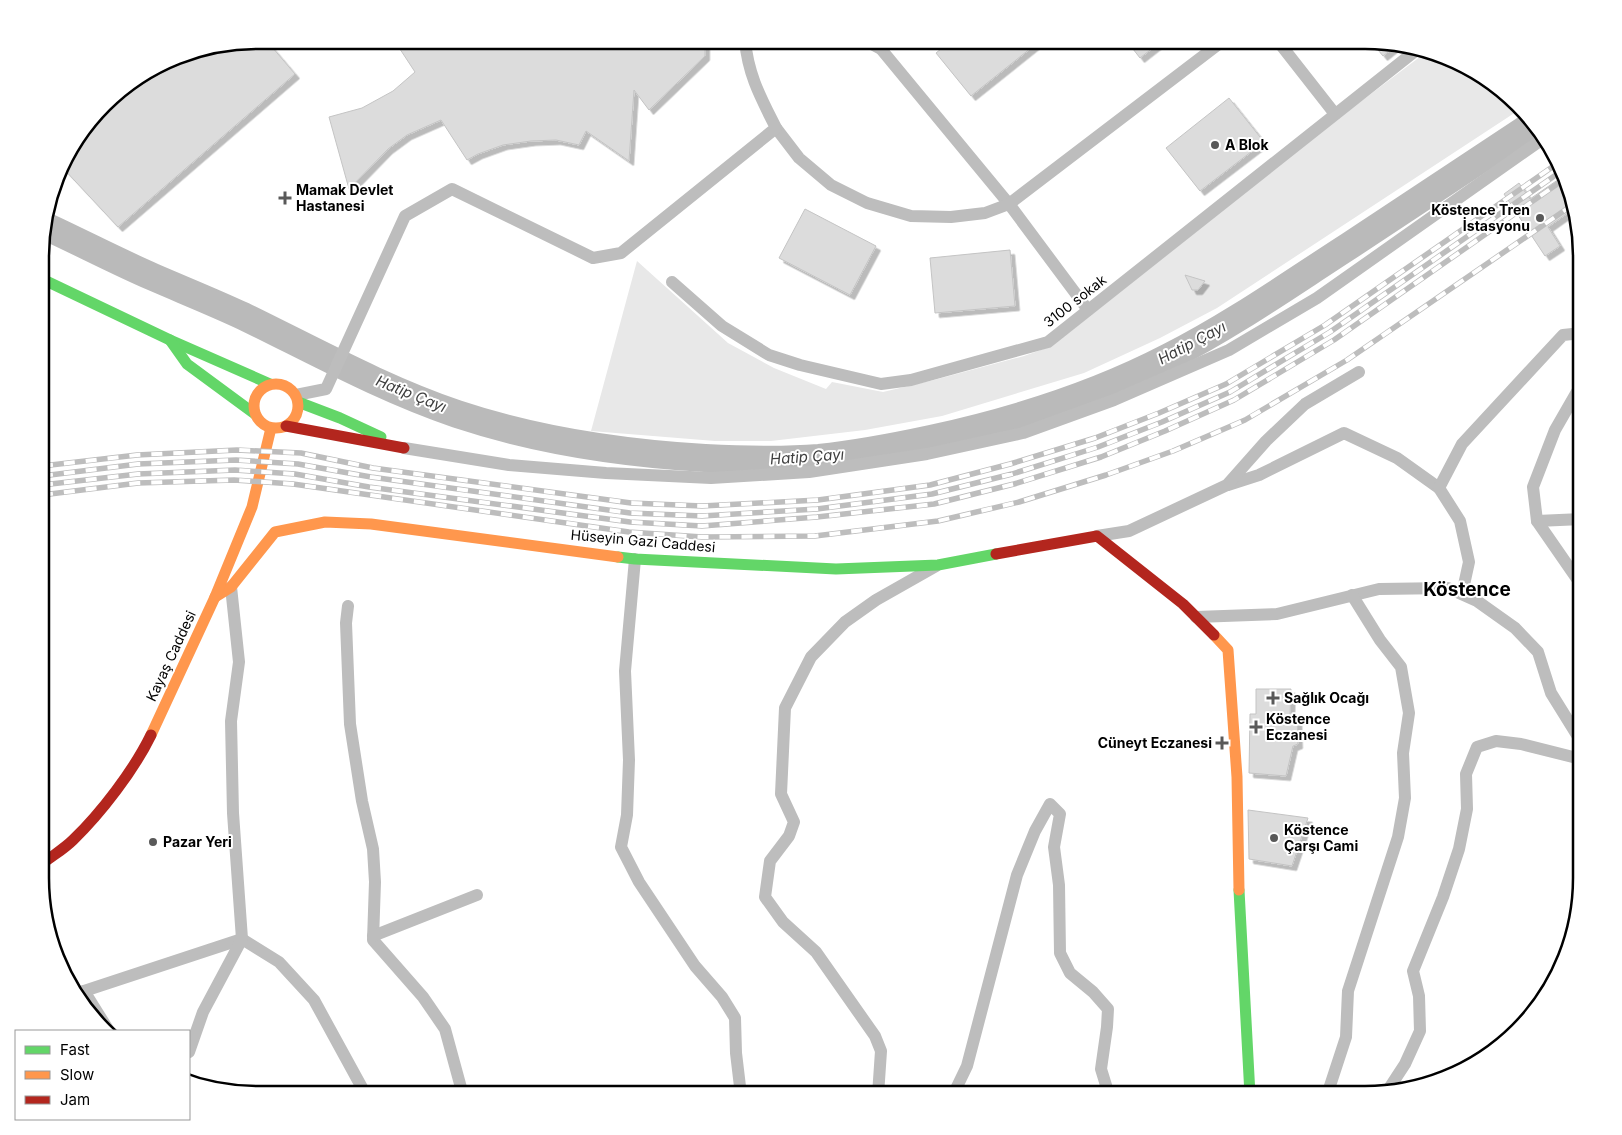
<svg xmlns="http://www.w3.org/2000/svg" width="1622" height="1135" viewBox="0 0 1622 1135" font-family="Inter,sans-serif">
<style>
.green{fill:#e8e8e8}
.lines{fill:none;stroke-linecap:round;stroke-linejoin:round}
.river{stroke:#bababa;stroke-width:28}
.building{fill:#dcdcdc;stroke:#c4c4c4;filter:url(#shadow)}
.street{stroke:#bdbdbd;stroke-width:12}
.fast{stroke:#63d668;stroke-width:11}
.slow{stroke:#ff974d;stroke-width:11}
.jam{stroke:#b3261e;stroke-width:11}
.rail-casing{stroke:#bdbdbd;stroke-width:5.5}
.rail{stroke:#fff;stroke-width:4;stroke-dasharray:11;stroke-linecap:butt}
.poi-dot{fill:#595959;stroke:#fff;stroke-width:2}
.labels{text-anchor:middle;stroke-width:4;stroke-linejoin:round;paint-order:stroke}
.poi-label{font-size:14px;font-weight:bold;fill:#000;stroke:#fff;text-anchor:start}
.street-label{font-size:14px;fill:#000;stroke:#fff}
.water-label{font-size:15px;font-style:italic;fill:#3e3e3e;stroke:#fff}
.district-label{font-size:19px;font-weight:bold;fill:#000;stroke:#fff}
.rim{fill:none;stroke:#000;stroke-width:2.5}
</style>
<defs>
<filter id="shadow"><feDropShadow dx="4.5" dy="4.5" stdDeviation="0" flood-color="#0004"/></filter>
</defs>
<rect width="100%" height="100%" fill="#fff"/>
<polygon class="green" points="1429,50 1436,52 1497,85 1519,110 1217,308 1160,338 1084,373 942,416 865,430 771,441 715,441 591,431 637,261 728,343 774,368 826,389 832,382 883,392 934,380 1024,356 1052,346 1339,118"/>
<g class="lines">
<path class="river" d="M43 225C80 242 116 261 153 277 183 290 213 302 243 316 313 350 383 389 457 414 538 441 621 453 705 458 743 460 781 461 819 458 857 454 894 447 931 439 1014 421 1094 396 1169 357 1232 325 1290 284 1349 246 1410 205 1471 165 1532 125"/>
</g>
<g class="building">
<polygon points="256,40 266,40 295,74 118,227 61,166 62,160 113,94 174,56"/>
<polygon points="394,40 705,40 705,56 649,110 634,90 629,161 586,131 579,145 556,140 531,141 503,145 478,154 467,160 441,120 407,135 388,149 349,189 329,117 362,108 393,91 415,72"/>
<polygon points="952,40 1041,40 971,96 936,53"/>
<polygon points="1126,40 1163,40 1140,58"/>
<polygon points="1370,40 1380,40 1398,44 1383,56"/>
<polygon points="1229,98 1264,142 1200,191 1166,148"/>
<polygon points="1562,177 1572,210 1548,227 1560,246 1545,256 1504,194 1519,183 1530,199"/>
<polygon points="805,209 876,246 850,295 779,258"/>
<polygon points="1010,250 1015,306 935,313 930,258"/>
<polygon points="1185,275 1205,281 1198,290 1192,290"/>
<polygon points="1256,689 1291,689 1290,715 1297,715 1298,744 1293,746 1286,776 1249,773 1250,714 1256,714"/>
<polygon points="1248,810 1308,818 1292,866 1249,859"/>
</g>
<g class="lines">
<g class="street">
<polyline points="864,40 881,49 1009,204 1088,310"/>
<polyline points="1277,40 1335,114"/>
<polyline points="881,49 893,40"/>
<polyline points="776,128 799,158 831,185 867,203 911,216 951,217 985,213 1009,204 1224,40"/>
<polyline points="672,282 722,326 769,355 800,365 881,384 911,380 1048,342 1419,48"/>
<polyline points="1582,383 1555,430 1533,487 1537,521 1582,586"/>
<path d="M296 395 326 389 405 216 452 189 593 258 621 253 776 128C761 98 748 75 745 40"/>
<polyline points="404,448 509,465 606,473 711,478 809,472 927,454 1023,433 1114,400 1229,350 1317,298 1544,138"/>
<polyline points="1228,485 1259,475 1344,433 1397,458 1439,488"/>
<polyline points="1537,521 1582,519"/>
<polyline points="1097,536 1129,531 1227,485 1266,441 1305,404 1359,372"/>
<polyline points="635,559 625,671 629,760 627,815 621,847 639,882 695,966 722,997 735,1018 736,1053 741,1095"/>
<polyline points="1462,594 1469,562 1460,521 1439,488 1462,444 1563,335 1582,333"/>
<polyline points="348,606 346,623 350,724 362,801 373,849 375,882 373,940 423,997 445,1029 463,1095"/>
<polyline points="1196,617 1277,614 1379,589 1448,588 1477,601 1515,628 1538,652 1551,693 1582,743"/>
<polyline points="373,936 477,895"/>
<polyline points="242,939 279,962 314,1000 366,1095"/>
<polyline points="84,991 109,1031"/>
<polyline points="75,994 242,939"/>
<polyline points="189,1052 203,1012 242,939 233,813 231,721 239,662 231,587"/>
<polyline points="1388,1090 1405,1064 1420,1031 1419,996 1413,971 1443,897 1459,849 1467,809 1466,774 1477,747 1496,741 1521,744 1581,759"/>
<polyline points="878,1095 881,1051 875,1036 816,952 783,922 765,897 770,861 789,836 794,822 781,794 785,708 811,657 845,622 876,600 936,566"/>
<polyline points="953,1095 967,1066 1017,875 1035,831 1050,804 1060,814 1054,847 1059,885 1060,953 1070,973 1093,992 1108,1009 1107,1027 1101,1069 1109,1095"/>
<polyline points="1327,1095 1346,1037 1348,991 1398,837 1405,798 1403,753 1409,713 1401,667 1380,640 1352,595"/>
</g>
<g class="fast">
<polyline points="42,279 170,340 270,384"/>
<polyline points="170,340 187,364 255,414"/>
<polyline points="298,402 340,418 381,437"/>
<polyline points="618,557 635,559 836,569 938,565 996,554"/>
<polyline points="1239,890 1250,1095"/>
</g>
<g class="slow">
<circle cx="276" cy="406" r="22"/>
<polyline points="215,597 231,587 275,532 325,522 371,524 618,557"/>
<polyline points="1214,635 1228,650 1237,777 1239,890"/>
<polyline points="151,735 215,597 252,507 271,428"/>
</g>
<g class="jam">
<polyline points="286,426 404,448"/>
<polyline points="996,554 1097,536 1183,604 1214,635"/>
<path d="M42 864C52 856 64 849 73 840 101 813 134 770 151 735"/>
</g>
<g class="rail-casing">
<g id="rail">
<polyline points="42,466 137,455 237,450 301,453 373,468 631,503 702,506 818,500 930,485 1010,464 1095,438 1159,413 1226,384 1325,325 1558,163"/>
<polyline points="42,476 138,464 236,460 298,464 371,477 630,513 702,516 817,509 932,494 1012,474 1098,447 1162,422 1230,392 1330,332 1560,172"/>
<polyline points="42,485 138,474 235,470 295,474 369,487 630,522 702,526 817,517 934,504 1014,484 1101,457 1165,431 1234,400 1334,340 1563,180"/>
<polyline points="42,495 138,483 234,480 293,484 629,532 702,537 815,536 938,521 1019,502 1106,475 1173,451 1245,420 1347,360 1571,206"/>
</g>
</g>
<use href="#rail" class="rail"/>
</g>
<g class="poi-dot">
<circle cx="1215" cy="145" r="5"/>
<path d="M282.5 190.5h5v5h5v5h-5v5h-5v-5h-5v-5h5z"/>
<circle cx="1540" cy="218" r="5"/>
<path d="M1270.5 690.5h5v5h5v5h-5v5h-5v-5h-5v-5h5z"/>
<path d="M1253.5 719.5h5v5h5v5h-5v5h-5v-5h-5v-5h5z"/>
<path d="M1219.5 735.5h5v5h5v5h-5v5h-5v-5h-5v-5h5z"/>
<circle cx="1274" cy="838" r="5"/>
<circle cx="153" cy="842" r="5"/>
</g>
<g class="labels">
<g class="poi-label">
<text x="1225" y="150">A Blok</text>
<text x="296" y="195">Mamak Devlet<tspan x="296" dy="16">Hastanesi</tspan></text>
<text x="1530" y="215" text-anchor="end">Köstence Tren<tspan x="1530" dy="16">İstasyonu</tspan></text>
<text x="1284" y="703">Sağlık Ocağı</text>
<text x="1266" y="724">Köstence<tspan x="1266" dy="16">Eczanesi</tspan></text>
<text x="1212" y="748" text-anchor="end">Cüneyt Eczanesi</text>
<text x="1284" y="835">Köstence<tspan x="1284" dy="16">Çarşı Cami</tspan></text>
<text x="163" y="847">Pazar Yeri</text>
</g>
<g class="street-label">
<text transform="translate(1075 301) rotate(-38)" y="5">3100 sokak</text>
<text transform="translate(643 541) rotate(5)" y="5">Hüseyin Gazi Caddesi</text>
<text transform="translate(171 656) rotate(-65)" y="5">Kayaş Caddesi</text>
</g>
<g class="water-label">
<text transform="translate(1192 343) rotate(-28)" y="5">Hatip Çayı</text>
<text transform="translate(411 394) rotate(22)" y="5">Hatip Çayı</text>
<text transform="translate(807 457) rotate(-4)" y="5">Hatip Çayı</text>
</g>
<g class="district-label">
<text x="1467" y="596">Köstence</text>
</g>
</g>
<path d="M0 0H1622V1135H0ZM257 49H1365A208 208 0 0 1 1573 257V878A208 208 0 0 1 1365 1086H257A208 208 0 0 1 49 878V257A208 208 0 0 1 257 49Z" fill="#fff" fill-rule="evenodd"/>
<path class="rim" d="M257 49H1365A208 208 0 0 1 1573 257V878A208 208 0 0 1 1365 1086H257A208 208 0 0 1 49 878V257A208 208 0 0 1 257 49Z"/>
<rect x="15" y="1030" width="175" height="90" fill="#ffffff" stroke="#999999"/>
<rect x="25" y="1046" width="25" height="8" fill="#63d668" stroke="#999999"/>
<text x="60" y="1055" font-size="15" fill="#000000">Fast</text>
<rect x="25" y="1071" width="25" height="8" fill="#ff974d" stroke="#999999"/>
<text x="60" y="1080" font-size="15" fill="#000000">Slow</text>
<rect x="25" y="1096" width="25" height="8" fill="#b3261e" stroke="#999999"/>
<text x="60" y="1105" font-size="15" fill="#000000">Jam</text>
</svg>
